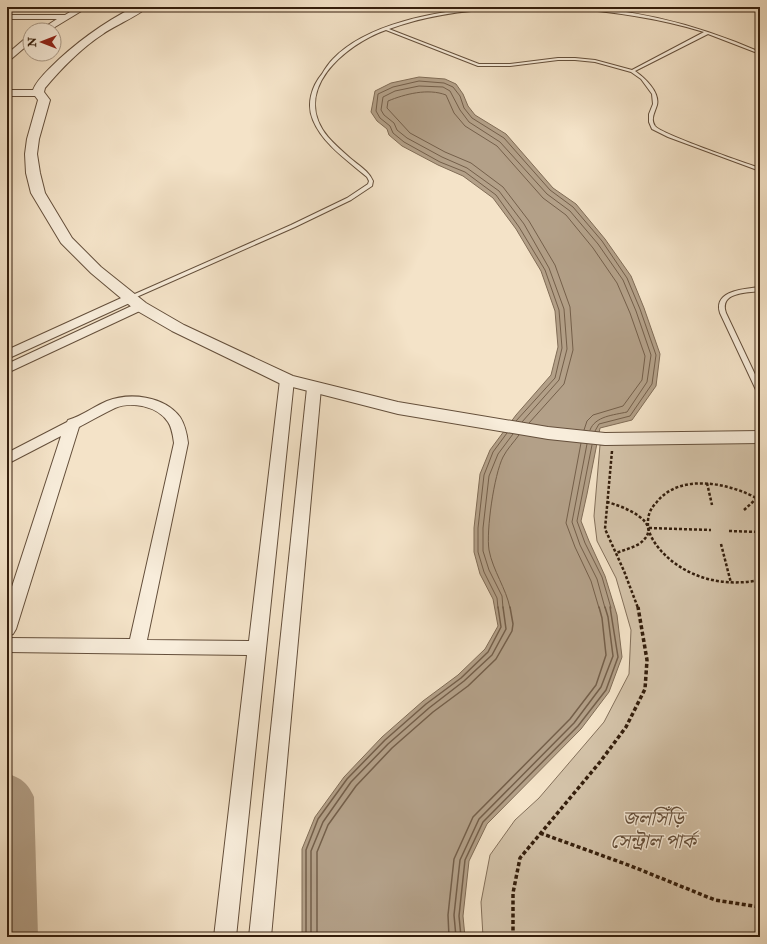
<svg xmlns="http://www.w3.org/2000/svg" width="767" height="944" viewBox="0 0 767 944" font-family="'IM FELL Double Pica','Noto Serif Bengali',serif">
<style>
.green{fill:#d3c2a8;stroke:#84705a}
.water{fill:#b3a088;stroke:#806c56}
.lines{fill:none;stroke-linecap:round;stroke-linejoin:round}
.shore-far1{stroke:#745f4a;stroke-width:1}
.shore{stroke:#745f4a;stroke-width:1.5}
.river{fill:#b3a088;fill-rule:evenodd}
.service-casing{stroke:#644f3b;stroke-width:2}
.minor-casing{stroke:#644f3b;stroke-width:2}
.tertiary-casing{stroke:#644f3b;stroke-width:2}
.path-far1{stroke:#341e0c;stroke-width:2.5;stroke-dasharray:3 2;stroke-linecap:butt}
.path{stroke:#341e0c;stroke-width:3.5;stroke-dasharray:4 2.5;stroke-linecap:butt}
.service{fill:#f8eddb;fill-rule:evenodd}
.minor{fill:#f8eddb;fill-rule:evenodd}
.tertiary{fill:#f8eddb;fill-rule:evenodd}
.labels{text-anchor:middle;stroke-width:3;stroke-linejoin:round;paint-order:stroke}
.near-park-label{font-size:20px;font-style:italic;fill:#644f3b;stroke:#f8eddb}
</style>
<rect width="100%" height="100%" fill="#f4e3c8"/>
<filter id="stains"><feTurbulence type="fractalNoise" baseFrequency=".005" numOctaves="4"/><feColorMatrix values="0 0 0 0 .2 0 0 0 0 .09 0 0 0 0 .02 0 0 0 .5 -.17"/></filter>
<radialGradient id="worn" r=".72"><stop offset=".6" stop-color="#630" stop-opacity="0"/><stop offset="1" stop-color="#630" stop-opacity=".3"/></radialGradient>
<polygon class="green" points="760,440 760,937 483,937 481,902 490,855 515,820 539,798 604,722 629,674 631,630 616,578 597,541 594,516 600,445"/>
<polygon class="water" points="419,77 445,79 456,84 463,94 468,106 475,115 506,134 553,188 576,204 605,239 631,276 644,308 660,354 656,386 632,420 600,428 587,494 581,521 589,541 605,576 617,615 622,657 609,692 581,729 487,824 469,861 463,916 465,937 302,937 302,849 315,817 344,777 382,737 423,701 458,675 485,649 498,626 493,599 480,574 474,552 474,528 480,474 490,450 516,415 551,375 558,347 555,311 541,271 516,229 493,198 463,176 438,165 402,146 389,135 387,129 377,121 371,112 375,91 391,83"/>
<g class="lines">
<g class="shore-far1">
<polyline points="516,421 555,378 562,348 559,310 545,270 519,227 496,195 465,172 440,162 404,142 393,133 390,126 380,118 376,111 378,94 393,87 419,81 444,83 453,87 460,96 464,108 472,118 504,138 550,190 573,207 602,241 627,278 640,309 656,355 652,384 630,416 599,424 595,431"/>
<path d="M522 422 559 380 567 349 564 309 549 268 524 224 499 191 467 168 442 157 407 138 397 130 394 123 384 115 381 110 383 97 395 91 419 86 443 87 450 91 460 110 469 122 500 142 547 194 570 211 598 244 623 280 636 311 651 355 647 382 627 412C614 415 595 416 590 430"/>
<path d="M529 423 564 384 573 350 570 307 555 265 529 221 503 187 471 163 445 152 410 133 387 108 388 101C405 94 428 88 446 95L454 113 465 126 497 146 543 198 566 215 593 248 617 283 630 313 645 356 642 380 623 406 593 415 587 421 584 430"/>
<polyline points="581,443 566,523 575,547 591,581 599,608"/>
<polyline points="587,444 572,522 580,545 597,579 605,608"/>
<polyline points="592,445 577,521 585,543 602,577 611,608"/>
<polyline points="498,608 497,598 484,572 478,552 478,528 484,475 493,452 507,433"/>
<polyline points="503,608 502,596 489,570 483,551 483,528 489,476 498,454 513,434"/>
<path d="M510 608C506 588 493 571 489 550 486 531 494 475 503 457 507 449 514 442 519 435"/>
</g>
<g class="shore">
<polyline points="306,937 306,850 318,819 347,779 385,740 426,704 461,678 488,652 501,627 498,607"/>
<polyline points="311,937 311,851 323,822 351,782 388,744 429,708 464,681 492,655 506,629 503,607"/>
<polyline points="317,937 317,852 328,825 356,786 392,748 433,712 468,686 496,659 512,631 513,624 510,607"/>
<polyline points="449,937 448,915 454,859 473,817 570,719 596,685 606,655 602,618 599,607"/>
<polyline points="456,937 454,915 460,860 479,819 574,723 601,687 613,656 608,617 605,607"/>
<polyline points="461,937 459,916 465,860 483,822 578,726 606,690 618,657 610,607"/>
</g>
<path class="river" d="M7 773C22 779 27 782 34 797L38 937H7Z"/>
<g class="service-casing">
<g id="service">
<path d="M483 7H509L507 8C467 10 427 15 389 29L479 64H510L558 58H575L595 60 632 70 704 32C658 18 611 11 562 8L560 7C630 7 696 24 760 52V54L708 34 635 71C645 78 660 92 657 105 655 112 650 119 655 126 661 134 745 163 760 168V171L668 137 652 129 649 122V114L653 104 652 94 641 79 631 72 595 62 575 60H558L510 66H478L386 30C344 45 290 91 328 137 334 144 342 151 350 158 358 165 369 171 373 181L372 186 351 200 295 227 132 299H128V297L291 225 347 198 368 184 369 181 367 177C347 160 323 144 313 120 306 104 312 86 322 74 325 69 329 63 333 59 367 23 436 12 483 7Z"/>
<path d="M760 287V291C746 293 719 292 726 313L760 385V394L757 392 720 313C713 290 745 289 760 287Z"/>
</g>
</g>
<g class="minor-casing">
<g id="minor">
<polygon points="78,7 88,7 50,30 40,30 57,19 7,19 7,15 65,15"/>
<polygon points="27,37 30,37 30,43 10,60 7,61 7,54"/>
<polygon points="130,294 134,295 136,298 134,301 7,359 7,350"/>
<polygon points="140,302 144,303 146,306 144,309 7,373 7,364"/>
<path d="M287 376 292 377 294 380 236 937H214L247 655 7 652V638L130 639 174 443C173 436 172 428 168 422 158 406 131 401 115 408 102 414 91 421 79 427L16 629 13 634 7 636V602L61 436 7 464V453L67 422 68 420C82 416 93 407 107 401 130 392 164 396 180 417 185 425 187 434 188 443L147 640 249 641 280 380 282 377Z"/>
<polygon points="314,384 319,385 321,388 271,937 249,937 307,388 309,385"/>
</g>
</g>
<g class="tertiary-casing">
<path id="tertiary" d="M134 7H147C142 14 112 27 103 34 80 49 62 68 45 88L44 92 50 100 39 139 37 154 40 173 45 193 72 238 101 267 146 303 184 325 293 376 398 402 548 427 605 433 760 431V443L605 445 548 439 398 414 281 384 172 331 134 309 91 273 61 243 31 193 26 173 25 154 27 139 38 100 35 96H7V90H33C36 82 44 74 50 68 75 43 103 23 134 7Z"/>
</g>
<g class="path-far1">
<polyline points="612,451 605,529 624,571 638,608"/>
<polyline points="707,483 712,505"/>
<path d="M760 500C731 483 679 472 656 503 651 508 648 514 648 522 647 533 655 544 662 552 688 579 724 587 760 580"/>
<path d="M607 502C622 506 668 523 639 544 632 548 624 550 616 553"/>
<polyline points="744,510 757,498"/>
<polyline points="649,528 711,530"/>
<polyline points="729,531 760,532"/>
<polyline points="721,544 731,583"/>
</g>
<g class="path">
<polyline points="540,833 631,866 715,900 760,907"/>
<polyline points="513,937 513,893 520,858 600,762 626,727 645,689 647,660 638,607"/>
</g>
<use href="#service" class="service"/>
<use href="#minor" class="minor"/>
<use href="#tertiary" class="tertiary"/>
</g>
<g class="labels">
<g class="near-park-label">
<text x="653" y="825">জলসিঁড়ি<tspan x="653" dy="23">সেন্ট্রাল পার্ক</tspan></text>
</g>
</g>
<rect width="767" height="944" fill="none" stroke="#f4e3c8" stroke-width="24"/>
<rect x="8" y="8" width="751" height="928" fill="none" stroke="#341e0c" stroke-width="2"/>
<rect x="12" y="12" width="743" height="920" fill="none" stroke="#341e0c"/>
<g transform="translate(42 42) rotate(270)"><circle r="19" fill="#f8eddb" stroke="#aa9a88"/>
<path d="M0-3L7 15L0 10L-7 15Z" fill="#8f2418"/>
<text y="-6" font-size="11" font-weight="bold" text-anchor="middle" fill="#341e0c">N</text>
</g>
<rect width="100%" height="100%" filter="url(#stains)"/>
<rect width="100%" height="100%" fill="url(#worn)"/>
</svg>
